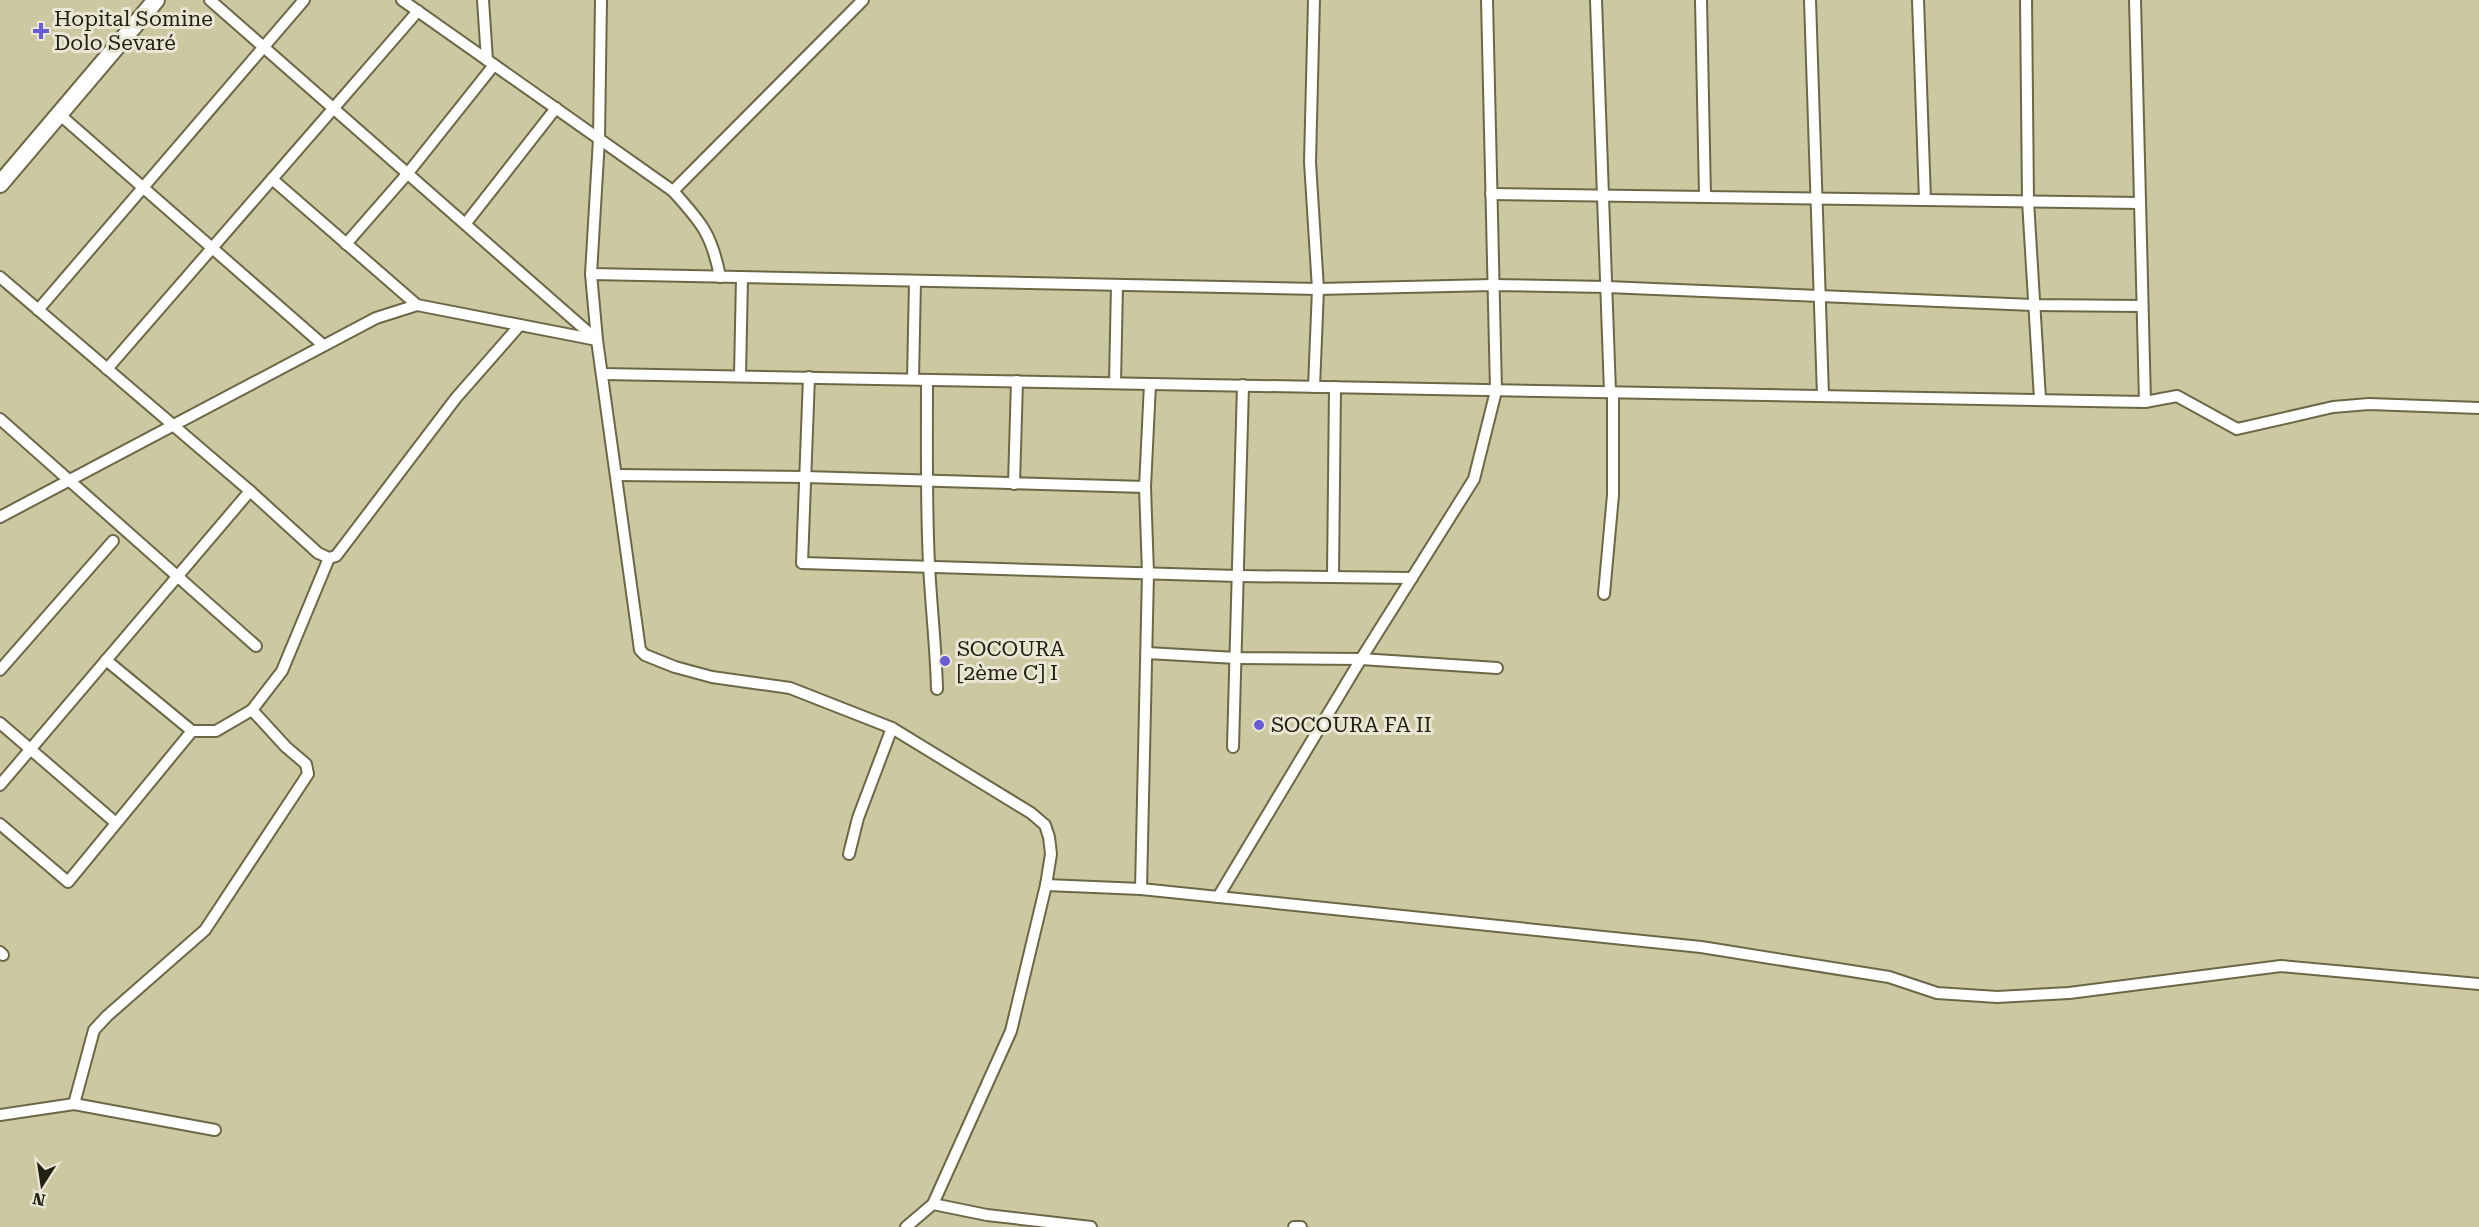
<svg xmlns="http://www.w3.org/2000/svg" width="2479" height="1227" viewBox="0 0 2479 1227" font-family="'Roboto Serif',serif">
<style>
.lines{fill:none;stroke-linecap:round;stroke-linejoin:round}
.minor-casing{stroke:#6c6846;stroke-width:14}
.primary-casing{stroke:#6c6846;stroke-width:20}
.minor{stroke:#fff;stroke-width:10}
.primary{stroke:#fff;stroke-width:16}
.poi-dot{fill:#695cd6;stroke:#e9e7d4;stroke-width:2}
.labels{text-anchor:middle;stroke-width:6;stroke-linejoin:round;paint-order:stroke}
.poi-label{font-size:21px;fill:#212011;stroke:#e9e7d4;text-anchor:start}
</style>
<rect width="100%" height="100%" fill="#cbc8a2"/>
<g class="lines">
<g class="minor-casing">
<g id="minor">
<polyline points="210,0 597,340"/>
<path d="M402 0 673 191C701 222 712 234 720 277"/>
<polyline points="483,0 487,60"/>
<polyline points="601,0 599,139 591,274 597,340 640,650 645,655 675,667 712,677 790,688 892,728 1031,813 1045,825 1049,837 1051,854 1046,885 1011,1031 933,1204 906,1227"/>
<polyline points="1314,0 1310,162 1318,289 1314,387"/>
<polyline points="1596,0 1610,392"/>
<polyline points="1701,0 1705,196"/>
<polyline points="1810,0 1823,396"/>
<polyline points="1918,0 1925,200"/>
<polyline points="2026,0 2028,201 2040,399"/>
<polyline points="2135,0 2145,402"/>
<polyline points="59,114 323,345"/>
<polyline points="272,179 417,305"/>
<polyline points="673,191 863,0"/>
<polyline points="1491,194 2140,203"/>
<polyline points="466,223 556,108"/>
<polyline points="346,244 408,173 494,65"/>
<polyline points="591,274 1318,289 1493,285 1607,287 2033,305 2142,306"/>
<polyline points="0,277 250,491 318,553 329,558 336,556 456,398 520,325"/>
<polyline points="38,310 304,0"/>
<polyline points="107,369 418,11"/>
<polyline points="603,374 2145,402 2177,396 2237,429 2333,407 2369,404 2479,408"/>
<polyline points="740,376 742,277"/>
<polyline points="809,377 802,563 1238,576 1412,578"/>
<polyline points="913,379 915,281"/>
<path d="M927 380C927 441 926 503 929 564 931 606 936 647 937 689"/>
<polyline points="1115,383 1117,285"/>
<polyline points="0,419 256,646"/>
<polyline points="617,475 805,477 1145,487"/>
<polyline points="1014,484 1017,381"/>
<polyline points="0,517 376,318 417,305 597,340"/>
<polyline points="1333,577 1335,387"/>
<polyline points="1604,594 1613,495 1613,392"/>
<polyline points="1147,653 1236,658 1361,659 1497,668"/>
<polyline points="106,660 192,731"/>
<polyline points="0,670 113,541"/>
<polyline points="0,723 116,823"/>
<polyline points="1233,747 1243,385"/>
<polyline points="0,785 250,491"/>
<polyline points="0,824 68,882 192,731 216,731 252,710 282,671 329,558"/>
<polyline points="849,854 858,818 892,728"/>
<polyline points="1046,885 1141,889 1701,947 1889,977 1937,993 1997,997 2069,993 2281,966 2479,984"/>
<polyline points="1141,889 1148,573 1145,487 1150,384"/>
<polyline points="1218,897 1361,659 1474,479 1496,391 1487,0"/>
<polyline points="0,952 3,955"/>
<polyline points="74,1104 94,1030 107,1016 205,930 308,774 306,764 286,747 252,710"/>
<polyline points="0,1115 74,1104 215,1130"/>
<polyline points="933,1204 987,1215 1091,1227"/>
<polyline points="1294,1227 1301,1227"/>
</g>
</g>
<g class="primary-casing">
<polyline id="primary" points="0,184 156,0"/>
</g>
<use href="#minor" class="minor"/>
<use href="#primary" class="primary"/>
</g>
<g class="poi-dot">
<path d="M38 22h6v6h6v6h-6v6h-6v-6h-6v-6h6z"/>
<circle cx="945" cy="661" r="6"/>
<circle cx="1259" cy="725" r="6"/>
</g>
<g class="labels">
<g class="poi-label">
<text x="54" y="26">Hopital Somine<tspan x="54" dy="24">Dolo Sevaré</tspan></text>
<text x="957" y="656">SOCOURA<tspan x="957" dy="24">[2ème C] I</tspan></text>
<text x="1271" y="732">SOCOURA FA II</text>
</g>
</g>
<g transform="translate(42 1185) rotate(192)" stroke="#e9e7d4" stroke-width="4.5" paint-order="stroke">
<path d="M0-4.5L10 22L0 15L-10 22Z" fill="#212011"/>
<text y="-9" font-size="16" font-weight="bold" text-anchor="middle" fill="#212011">N</text>
</g>
</svg>
